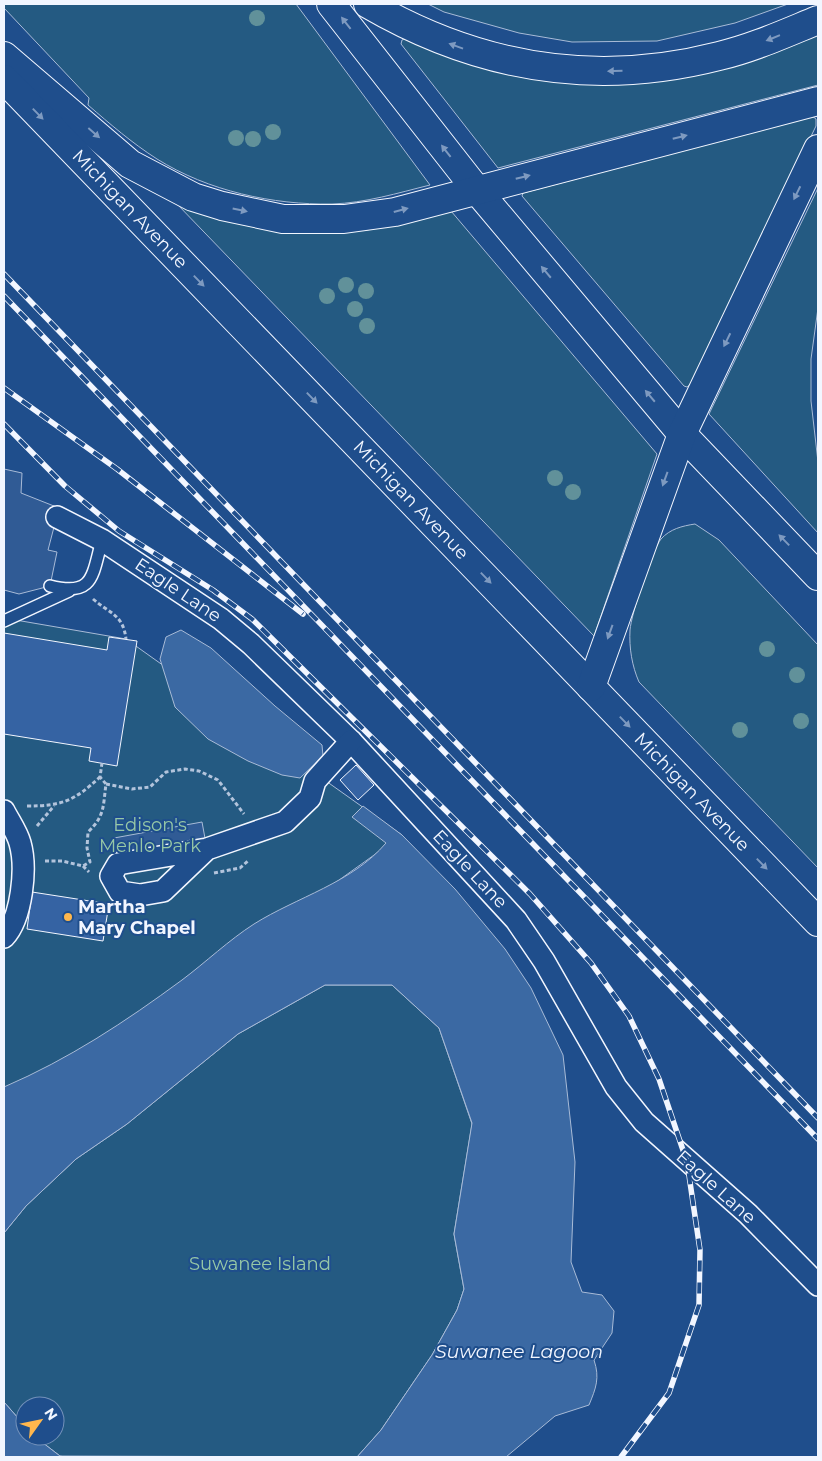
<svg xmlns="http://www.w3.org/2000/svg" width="822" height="1461" viewBox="0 0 822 1461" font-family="Montserrat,sans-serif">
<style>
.green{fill:#245a82;stroke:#a8bbd7}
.parking{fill:#305b95;stroke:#a8bbd7}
.water{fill:#3b69a3;stroke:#a8bbd7}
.building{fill:#3563a3;stroke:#f2f6ff}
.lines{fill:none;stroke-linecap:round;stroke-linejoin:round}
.lane-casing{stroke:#f2f6ff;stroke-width:14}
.street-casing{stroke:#f2f6ff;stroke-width:24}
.primary-casing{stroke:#f2f6ff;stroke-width:30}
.path{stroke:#b3c4dc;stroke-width:3;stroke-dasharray:4 2.5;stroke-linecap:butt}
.lane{stroke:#1f4e8c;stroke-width:11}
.street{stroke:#1f4e8c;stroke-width:21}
.primary{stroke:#1f4e8c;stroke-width:28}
.rail-casing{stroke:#f2f6ff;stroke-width:5.5}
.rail{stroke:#1f4e8c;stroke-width:4;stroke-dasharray:11;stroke-linecap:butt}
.tree{fill:#61919a}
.oneway{fill:#7e9ac0}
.poi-dot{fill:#ffb74d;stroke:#1f4e8c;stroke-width:2}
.labels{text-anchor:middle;stroke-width:4;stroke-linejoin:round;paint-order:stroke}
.street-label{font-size:18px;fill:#f2f6ff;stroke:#1f4e8c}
.park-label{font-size:18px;fill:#97c8a6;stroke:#1f4e8c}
.poi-label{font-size:18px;font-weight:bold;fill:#f2f6ff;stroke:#1f4e8c;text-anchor:start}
.water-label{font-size:19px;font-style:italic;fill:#f2f6ff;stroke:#1f4e8c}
</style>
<rect width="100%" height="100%" fill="#1f4e8c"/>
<g class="green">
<path d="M4 4H296L430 185C398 193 365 203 332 204 273 205 208 191 157 159 132 143 110 124 88 105L89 98 4 8Z"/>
<polygon points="428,4 788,4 735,23 657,41 572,42 519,33 444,12"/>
<polygon points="818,34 818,85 498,168 401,44 402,40 406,38 604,84 648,82 683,77"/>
<polygon points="812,116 816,119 816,126 692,383 687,387 684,386 522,196 523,193"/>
<polygon points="818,188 818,308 811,359 811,401 818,462 818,533 709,414"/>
<polygon points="176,203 332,231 367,230 451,211 657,454 594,636"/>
<path d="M695 524 719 540 818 645V868L639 682C632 666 629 648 630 630 631 615 652 550 661 539 670 529 682 526 695 524Z"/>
<polygon points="4,618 126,639 402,835 4,1120"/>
<polygon points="325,985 392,985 439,1028 472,1124 454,1234 464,1289 457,1310 432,1355 381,1430 357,1457 60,1456 34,1436 55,1436 55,1406 25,1406 25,1426 4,1402 4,1233 26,1206 76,1159 127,1124 238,1034"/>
</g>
<g class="parking">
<polygon points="4,469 22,473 21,493 59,508 48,550 57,552 50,586 19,594 4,590"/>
<polygon points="202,822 207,849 118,864 114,838"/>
</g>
<g class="water">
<polygon points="181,630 211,648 275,706 322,745 323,756 300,778 282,775 248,761 208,739 175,707 160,659 166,637"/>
<path d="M363 806 402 835 455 889 505 949 531 988 563 1055 575 1162 571 1262 582 1292 602 1295 614 1311 612 1333 594 1360C600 1378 596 1388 589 1405L555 1416 506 1457H357L381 1430 432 1355 457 1310 464 1289 454 1234 472 1123 439 1028 392 985H325L238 1034 127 1124 76 1159 26 1206 4 1233V1087C69 1059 125 1022 182 980 206 962 229 940 254 924 297 897 352 883 386 843L352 817Z"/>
<polygon points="4,1402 25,1426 25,1436 34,1436 60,1456 65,1457 4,1457"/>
</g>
<g class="building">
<polygon points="4,633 107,650 109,637 137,641 117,766 89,761 91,748 4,734"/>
<polygon points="356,765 374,785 358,800 340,780"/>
<polygon points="32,892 109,904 103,941 27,929"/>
</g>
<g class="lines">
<g class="lane-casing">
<g id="lane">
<path d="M50 586C94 597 92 576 102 540"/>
<polyline points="4,621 69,591"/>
</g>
</g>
<g class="street-casing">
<g id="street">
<polyline points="57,517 102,540 221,619 251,644 351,741 516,920 544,961 616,1087 644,1122 748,1214 818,1285"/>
<path d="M4 811C9 821 17 832 20 843 27 868 22 918 4 937"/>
<polyline points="207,849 163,891 140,895 120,892 111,876 118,864 207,849 285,822 310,798 315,781 351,741"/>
</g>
</g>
<g class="primary-casing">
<g id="primary">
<polyline points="331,4 476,189 682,434 818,576"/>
<path d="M368 4C478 68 594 88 719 56 753 48 786 33 818 20"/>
<polyline points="4,56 130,164 193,197 222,206 283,219 344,219 395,212 818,101"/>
<polyline points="4,79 818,922"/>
<polyline points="591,687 682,434 818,149"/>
</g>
</g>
<g class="path">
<path d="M93 599C110 614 123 614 126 639"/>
<polyline points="106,784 132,789 150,787 166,772 185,769 199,771 218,780 244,814"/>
<path d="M27 806C62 806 74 801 100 777"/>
<polyline points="37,826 54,806"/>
<path d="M45 861H62L83 866 90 862 87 848 88 832C105 816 103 806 106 784L100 777 102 763"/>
<polyline points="83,866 89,872"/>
<polyline points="214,873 240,868 249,860"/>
</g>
<use href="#lane" class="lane"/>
<use href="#street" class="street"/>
<use href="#primary" class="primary"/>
<g class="rail-casing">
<g id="rail">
<polyline points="4,274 818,1118"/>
<polyline points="4,296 818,1139"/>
<polyline points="4,388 117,469 303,614"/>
<polyline points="4,424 65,486 119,531 213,590 252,619 530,894 591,963 629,1016 659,1079 687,1162 700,1250 699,1305 669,1393 621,1457"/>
</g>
</g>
<use href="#rail" class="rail"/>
</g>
<g class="tree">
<circle cx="257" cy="18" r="8"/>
<circle cx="273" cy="132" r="8"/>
<circle cx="236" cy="138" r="8"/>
<circle cx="253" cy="139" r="8"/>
<circle cx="346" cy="285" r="8"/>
<circle cx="366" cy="291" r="8"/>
<circle cx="327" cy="296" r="8"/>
<circle cx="355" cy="309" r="8"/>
<circle cx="367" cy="326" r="8"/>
<circle cx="555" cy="478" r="8"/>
<circle cx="573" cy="492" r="8"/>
<circle cx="767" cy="649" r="8"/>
<circle cx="797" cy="675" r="8"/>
<circle cx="801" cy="721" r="8"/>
<circle cx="740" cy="730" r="8"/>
</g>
<defs><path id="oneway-solid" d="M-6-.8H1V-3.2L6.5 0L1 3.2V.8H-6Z" transform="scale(1.25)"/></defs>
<g class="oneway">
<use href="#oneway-solid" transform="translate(346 23) rotate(-128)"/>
<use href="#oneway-solid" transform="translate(773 38) rotate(158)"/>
<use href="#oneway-solid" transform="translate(456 46) rotate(-160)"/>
<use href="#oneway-solid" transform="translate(615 71) rotate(179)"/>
<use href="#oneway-solid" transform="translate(38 114) rotate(46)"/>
<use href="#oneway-solid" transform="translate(94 133) rotate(41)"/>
<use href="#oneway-solid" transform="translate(680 137) rotate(-14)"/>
<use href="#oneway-solid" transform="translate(446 151) rotate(-128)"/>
<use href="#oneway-solid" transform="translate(523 177) rotate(-14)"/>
<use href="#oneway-solid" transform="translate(797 193) rotate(116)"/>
<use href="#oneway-solid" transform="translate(240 210) rotate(12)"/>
<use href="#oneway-solid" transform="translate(401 210) rotate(-15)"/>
<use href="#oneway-solid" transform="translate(546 272) rotate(-130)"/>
<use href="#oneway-solid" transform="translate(199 281) rotate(46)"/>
<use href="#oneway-solid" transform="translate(727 340) rotate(116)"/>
<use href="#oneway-solid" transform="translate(650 396) rotate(-130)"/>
<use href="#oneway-solid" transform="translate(312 398) rotate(46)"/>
<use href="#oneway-solid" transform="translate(665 479) rotate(110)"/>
<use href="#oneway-solid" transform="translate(784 540) rotate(-134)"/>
<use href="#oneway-solid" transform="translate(486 578) rotate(46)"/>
<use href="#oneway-solid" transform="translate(610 632) rotate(110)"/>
<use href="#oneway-solid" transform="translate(625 722) rotate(46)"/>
<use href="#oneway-solid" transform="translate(762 864) rotate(46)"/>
</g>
<circle class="poi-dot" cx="68" cy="917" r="5"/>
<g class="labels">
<g class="street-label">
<text transform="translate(130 209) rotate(46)" y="6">Michigan Avenue</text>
<text transform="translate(411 500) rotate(46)" y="6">Michigan Avenue</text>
<text transform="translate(178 590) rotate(34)" y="6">Eagle Lane</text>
<text transform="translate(692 792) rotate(46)" y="6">Michigan Avenue</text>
<text transform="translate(470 869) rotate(47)" y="6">Eagle Lane</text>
<text transform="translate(716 1187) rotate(42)" y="6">Eagle Lane</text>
</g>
<g class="park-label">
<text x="150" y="831">Edison's<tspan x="150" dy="21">Menlo Park</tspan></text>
<text x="260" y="1270">Suwanee Island</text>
</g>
<g class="poi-label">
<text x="78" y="913">Martha<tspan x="78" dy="21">Mary Chapel</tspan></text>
</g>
<g class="water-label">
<text x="519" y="1358">Suwanee Lagoon</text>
</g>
</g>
<rect width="822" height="1461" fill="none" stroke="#f2f6ff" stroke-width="10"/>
<g transform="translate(40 1421) rotate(57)"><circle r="24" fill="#1f4e8c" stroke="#7391ba"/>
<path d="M0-4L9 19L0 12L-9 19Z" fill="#ffb74d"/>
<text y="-8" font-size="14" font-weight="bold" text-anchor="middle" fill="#f2f6ff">N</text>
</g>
</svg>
